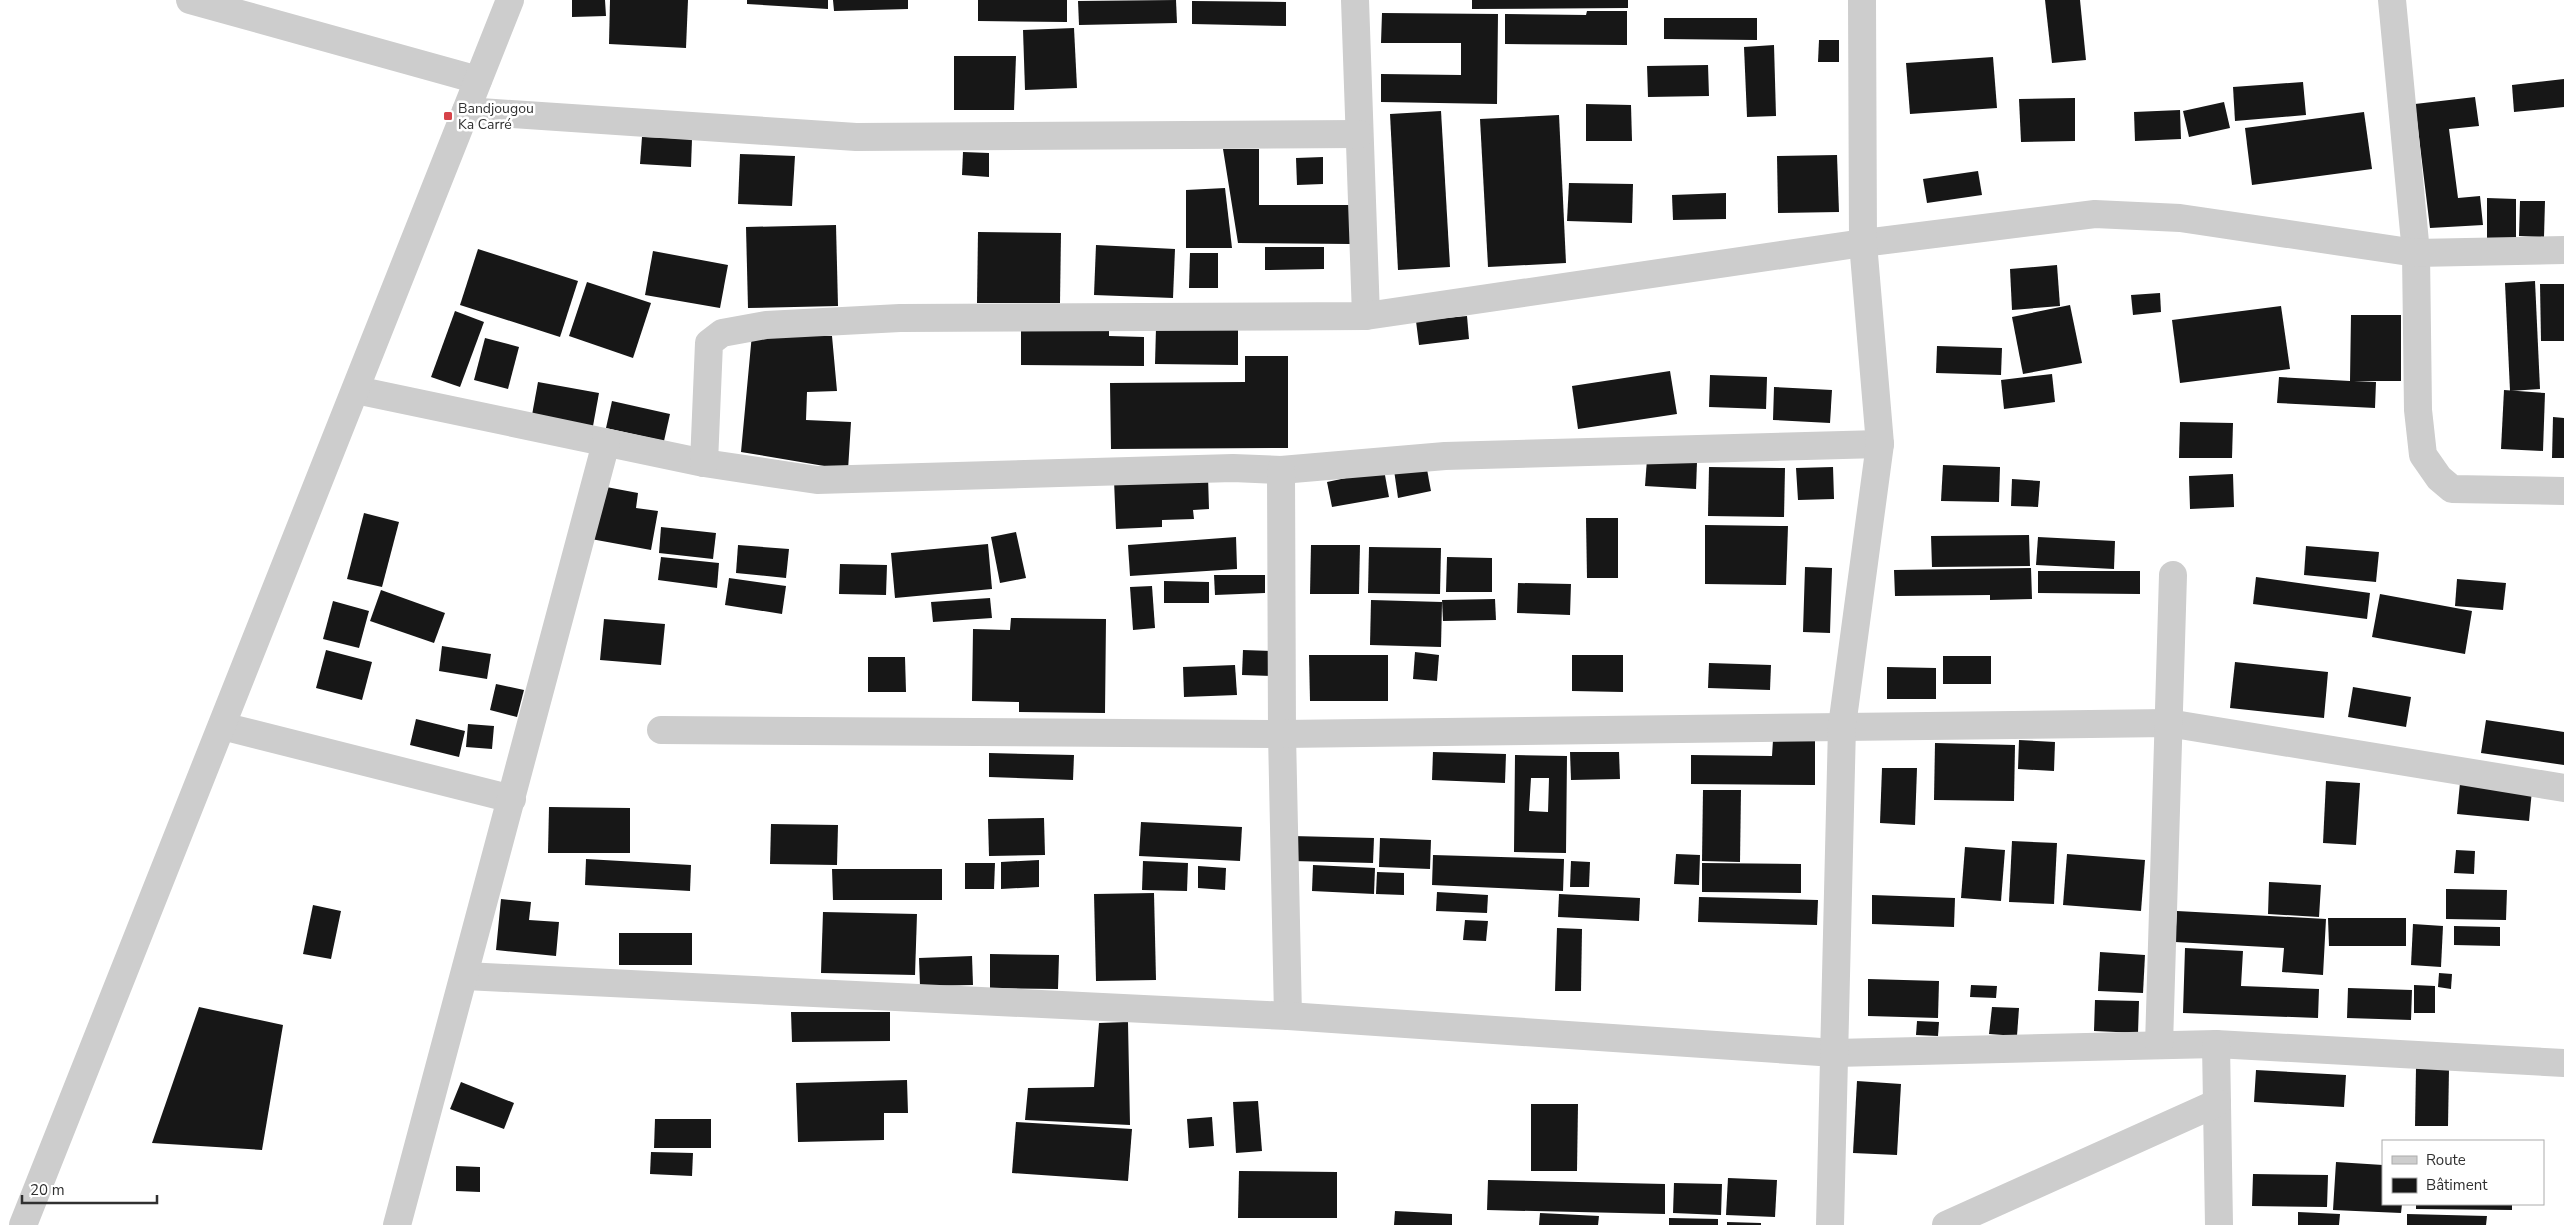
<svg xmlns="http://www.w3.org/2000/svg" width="2564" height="1225" viewBox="0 0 2564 1225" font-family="'Nunito Sans',sans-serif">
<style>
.building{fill:#171717;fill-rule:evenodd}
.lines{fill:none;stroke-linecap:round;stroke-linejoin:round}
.minor{stroke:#cdcdcd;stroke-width:28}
.poi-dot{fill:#d64349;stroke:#fff;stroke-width:2}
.labels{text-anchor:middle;stroke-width:5;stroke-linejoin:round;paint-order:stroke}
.poi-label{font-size:14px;fill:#303030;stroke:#fff;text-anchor:start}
</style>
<rect width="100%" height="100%" fill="#fff"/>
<g class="building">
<polygon points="572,0 605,0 606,16 572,17"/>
<polygon points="610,0 688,0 686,48 609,44"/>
<polygon points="747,0 828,0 828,9 747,4"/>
<polygon points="833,0 908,0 908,9 834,11"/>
<polygon points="978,0 1067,0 1067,22 978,21"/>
<polygon points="1176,0 1177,23 1079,25 1078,1"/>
<polygon points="1472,0 1628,0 1628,8 1472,9"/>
<polygon points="2045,0 2080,0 2086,60 2052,63"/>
<polygon points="1192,1 1286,2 1286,26 1192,24"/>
<polygon points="1587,11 1627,11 1627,45 1505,44 1505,14 1586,15"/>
<polygon points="1382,13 1498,14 1497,104 1381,102 1381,74 1461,75 1461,43 1381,43"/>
<polygon points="1664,18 1757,18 1757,40 1664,39"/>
<polygon points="1074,28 1077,88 1025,90 1023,30"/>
<polygon points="1819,40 1839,40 1839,62 1818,62"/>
<polygon points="1774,45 1776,116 1747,117 1744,47"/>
<polygon points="954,56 1016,56 1014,110 954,110"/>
<polygon points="1993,57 1997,108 1910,114 1906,63"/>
<polygon points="1708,65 1709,96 1648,97 1647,66"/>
<polygon points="2564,79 2564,107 2514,112 2512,85"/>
<polygon points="2303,82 2306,115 2235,121 2233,87"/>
<polygon points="2475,97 2479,126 2449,129 2458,198 2480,196 2483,225 2430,228 2415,104"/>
<polygon points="2075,98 2075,141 2021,142 2019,99"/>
<polygon points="2224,102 2230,128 2189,137 2183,111"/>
<polygon points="1586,104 1631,105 1632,141 1586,141"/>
<polygon points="2180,110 2181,139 2135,141 2134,112"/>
<polygon points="1441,111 1450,267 1398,270 1390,114"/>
<polygon points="2364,112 2372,169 2252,185 2245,128"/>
<polygon points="1559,115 1566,263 1488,267 1480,119"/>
<polygon points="642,137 692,139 691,167 640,164"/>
<polygon points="1223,149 1259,149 1259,205 1351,205 1351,244 1238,243"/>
<polygon points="963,152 989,153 989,177 962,175"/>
<polygon points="740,154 795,156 792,206 738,204"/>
<polygon points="1837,155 1839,212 1778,213 1777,156"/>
<polygon points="1323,157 1323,184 1297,185 1296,158"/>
<polygon points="1978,171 1982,195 1927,203 1923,179"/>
<polygon points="1569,183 1633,184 1632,223 1567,221"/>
<polygon points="1225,188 1232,248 1186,248 1186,190"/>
<polygon points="1726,193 1726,219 1673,220 1672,195"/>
<polygon points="2487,198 2516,199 2516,240 2487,239"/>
<polygon points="2520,201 2545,201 2544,237 2519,236"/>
<polygon points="836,225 838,306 748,308 746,227"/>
<polygon points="978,232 1061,233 1060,303 977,303"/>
<polygon points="1096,245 1175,249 1173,298 1094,295"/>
<polygon points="1265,247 1324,247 1324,269 1265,270"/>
<polygon points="478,249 578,281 560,337 460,305"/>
<polygon points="653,251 728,265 720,308 645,295"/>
<polygon points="1190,253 1218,253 1218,288 1189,288"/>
<polygon points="2057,265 2060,306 2012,310 2010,269"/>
<polygon points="2535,281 2540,389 2510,391 2505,283"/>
<polygon points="587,282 651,303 633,358 569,336"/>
<polygon points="2540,284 2564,284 2564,341 2541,341"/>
<polygon points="2160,293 2161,312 2133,315 2131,295"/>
<polygon points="2070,305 2082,363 2023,374 2012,317"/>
<polygon points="2281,306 2290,369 2180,383 2172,320"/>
<polygon points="455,311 484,322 460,387 431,377"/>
<polygon points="2351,315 2401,315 2401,381 2354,381 2376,382 2375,408 2277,403 2279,377 2350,381"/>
<polygon points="1467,316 1469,339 1419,345 1416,321"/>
<polygon points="1021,328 1109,331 1109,336 1144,337 1144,366 1021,365"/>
<polygon points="1156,328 1238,330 1238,365 1155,364"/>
<polygon points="752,334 832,336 837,391 807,392 806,420 851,422 848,470 741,452"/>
<polygon points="485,338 519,347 508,389 474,380"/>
<polygon points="1937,346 2002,348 2001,375 1936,373"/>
<polygon points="1245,356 1288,356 1288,448 1111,449 1110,383 1245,382"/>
<polygon points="1670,371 1677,414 1578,429 1572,386"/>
<polygon points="2052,374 2055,402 2004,409 2001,380"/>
<polygon points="1710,375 1767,377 1766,409 1709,407"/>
<polygon points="538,382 599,393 593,426 532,415"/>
<polygon points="1774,387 1832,390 1830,423 1773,420"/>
<polygon points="2504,390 2545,393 2543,451 2501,449"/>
<polygon points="612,401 670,414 664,441 606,428"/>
<polygon points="2553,417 2564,418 2564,458 2552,458"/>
<polygon points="2180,422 2233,423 2232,458 2179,458"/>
<polygon points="1647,459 1697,462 1696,489 1645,486"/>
<polygon points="1426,464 1431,491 1398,498 1394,470"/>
<polygon points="1943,465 2000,467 1999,502 1941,501"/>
<polygon points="1709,467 1785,468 1784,517 1708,516"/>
<polygon points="1833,467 1834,499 1798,500 1796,468"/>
<polygon points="1384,470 1389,497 1332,507 1327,482"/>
<polygon points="2233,474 2234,507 2190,509 2189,476"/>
<polygon points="1208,476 1209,509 1193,510 1194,519 1162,520 1162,527 1116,529 1114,480"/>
<polygon points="2012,479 2040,481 2038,507 2011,506"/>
<polygon points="601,486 638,493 636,508 658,511 651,550 591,539"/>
<polygon points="364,513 399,522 382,587 347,579"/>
<polygon points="1586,518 1618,518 1618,578 1587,578"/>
<polygon points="1705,525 1788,526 1786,585 1705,584"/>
<polygon points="661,527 716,533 713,559 659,553"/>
<polygon points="1016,532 1026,578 1000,583 991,537"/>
<polygon points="2029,535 2030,566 1932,567 1931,536"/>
<polygon points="1236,537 1237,569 1130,576 1128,545"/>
<polygon points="2038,537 2115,541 2114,569 2036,565"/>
<polygon points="988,544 992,589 895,598 891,553"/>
<polygon points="738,545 789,549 786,578 736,573"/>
<polygon points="1311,545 1360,545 1359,594 1310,594"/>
<polygon points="2306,546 2379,552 2376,582 2304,575"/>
<polygon points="1369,547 1441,548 1440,594 1368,593"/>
<polygon points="661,557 719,563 717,588 658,580"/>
<polygon points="1447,557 1492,558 1492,592 1446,592"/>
<polygon points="840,564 887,565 886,595 839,594"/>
<polygon points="1805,567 1832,568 1830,633 1803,632"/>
<polygon points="2031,568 2032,599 1990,600 1990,595 1895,596 1894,570"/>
<polygon points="2038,571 2140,571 2140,594 2038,593"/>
<polygon points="1214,575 1265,575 1265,593 1215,595"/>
<polygon points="2256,577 2370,593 2367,619 2253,604"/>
<polygon points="729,578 786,586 782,614 725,605"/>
<polygon points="2457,579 2506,583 2503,610 2455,606"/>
<polygon points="1164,581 1209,582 1209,603 1164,603"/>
<polygon points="1518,583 1571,584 1570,615 1517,613"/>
<polygon points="1152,586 1155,628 1133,630 1130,587"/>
<polygon points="381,590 445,613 434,643 370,621"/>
<polygon points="2380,594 2472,611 2465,654 2372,637"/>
<polygon points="990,598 992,618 933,622 931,602"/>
<polygon points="1495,599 1496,620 1443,621 1442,600"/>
<polygon points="1371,600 1442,602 1441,647 1370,645"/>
<polygon points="333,601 369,611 359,648 323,639"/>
<polygon points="1011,618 1106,619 1105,713 1019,712 1019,702 972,701 973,629 1010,630"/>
<polygon points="604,619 665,624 661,665 600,660"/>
<polygon points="442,646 491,654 487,679 439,671"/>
<polygon points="326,650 372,662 362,700 316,688"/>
<polygon points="1243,650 1272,651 1272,676 1242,675"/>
<polygon points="1415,652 1439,655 1437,681 1413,679"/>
<polygon points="1309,655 1388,655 1388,701 1310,701"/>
<polygon points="1572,655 1623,655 1623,692 1572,691"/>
<rect x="1943" y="656" width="48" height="28"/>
<polygon points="868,657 905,657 906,692 868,692"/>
<polygon points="2235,662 2328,672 2324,718 2230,708"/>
<polygon points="1709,663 1771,665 1770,690 1708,688"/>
<polygon points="1235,665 1237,695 1184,697 1183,667"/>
<polygon points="1887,667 1936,668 1936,699 1887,699"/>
<polygon points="496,684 524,690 517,717 490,710"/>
<polygon points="2353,687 2411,697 2406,727 2348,717"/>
<polygon points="416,719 465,731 459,757 410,745"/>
<polygon points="2486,720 2564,732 2564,765 2481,753"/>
<polygon points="468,724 494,726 492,749 466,747"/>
<polygon points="1773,740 1815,741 1815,785 1691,784 1691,755 1772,756"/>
<polygon points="2019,740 2055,742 2054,771 2018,769"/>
<polygon points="1935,743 2015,745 2014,801 1934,800"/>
<polygon points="1433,752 1506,754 1505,783 1432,780"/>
<polygon points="1570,752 1619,752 1620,779 1571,780"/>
<polygon points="989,753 1074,755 1073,780 989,777"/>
<path d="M1515 755 1567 756 1566 853 1514 852ZM1531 778H1549L1548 812 1529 811Z"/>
<polygon points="1882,768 1917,768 1915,825 1880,823"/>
<polygon points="2326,781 2360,783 2356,845 2323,843"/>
<polygon points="2460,783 2532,790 2529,821 2457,814"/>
<polygon points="1703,790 1741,790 1740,862 1702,861"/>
<polygon points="549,807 630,808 630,853 548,853"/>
<polygon points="1044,818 1045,855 989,856 988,819"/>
<polygon points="1141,822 1242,827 1240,861 1139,856"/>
<polygon points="771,824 838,825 837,865 770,864"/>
<polygon points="1292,836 1374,838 1373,863 1292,861"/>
<polygon points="1380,838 1431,840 1430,869 1379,867"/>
<polygon points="2012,841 2057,843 2054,904 2009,902"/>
<polygon points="1965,847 2005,850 2001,901 1961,898"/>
<polygon points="2456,850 2475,851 2474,874 2454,873"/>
<polygon points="1676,854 1700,855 1699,885 1674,884"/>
<polygon points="2067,854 2145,860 2141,911 2063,905"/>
<polygon points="1433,855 1564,859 1563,891 1432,885"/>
<polygon points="586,859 691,865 690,891 585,885"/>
<polygon points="1039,860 1039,887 1001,889 1001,862"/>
<polygon points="1143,861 1188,863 1187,891 1142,890"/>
<polygon points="1571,861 1590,862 1589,887 1570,887"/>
<polygon points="965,863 995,863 994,889 965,889"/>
<polygon points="1702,863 1801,864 1801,893 1702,892"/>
<polygon points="1313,865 1375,868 1374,894 1312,891"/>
<polygon points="1198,866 1226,868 1225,890 1198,888"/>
<polygon points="832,869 942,869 942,900 833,900"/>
<polygon points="1377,872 1404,873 1404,895 1376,894"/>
<polygon points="2269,882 2321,885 2319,917 2268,914"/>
<polygon points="2446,889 2507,890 2506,920 2446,919"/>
<polygon points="1437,892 1488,895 1487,913 1436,911"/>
<polygon points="1154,893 1156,980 1096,981 1094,894"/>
<polygon points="1559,894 1640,898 1639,921 1558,917"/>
<polygon points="1872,895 1955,898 1954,927 1872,924"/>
<polygon points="1699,897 1818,900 1817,925 1698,922"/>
<polygon points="501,899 531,902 529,920 559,922 556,956 496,950"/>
<polygon points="313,905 341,911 331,959 303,954"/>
<polygon points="2177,911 2326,919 2323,975 2282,972 2284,948 2175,942"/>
<polygon points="823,912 917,914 915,975 821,973"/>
<polygon points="2328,918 2406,918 2406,946 2329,946"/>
<polygon points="1465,920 1488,921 1486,941 1463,940"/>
<polygon points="2413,924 2443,926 2441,967 2411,965"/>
<polygon points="2454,926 2500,927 2500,946 2454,945"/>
<polygon points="1557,928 1582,929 1581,991 1555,991"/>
<rect x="619" y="933" width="73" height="32"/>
<polygon points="2185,948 2243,951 2241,986 2319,989 2318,1018 2183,1013"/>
<polygon points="2100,952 2145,955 2143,993 2098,991"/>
<polygon points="990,954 1059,955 1058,989 990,988"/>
<polygon points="972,956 973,985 920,986 919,958"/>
<polygon points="2439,973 2452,974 2451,989 2438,987"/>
<polygon points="1868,979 1939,981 1938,1018 1868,1016"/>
<polygon points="1971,985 1997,986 1996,998 1970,997"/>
<polygon points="2414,985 2435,986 2435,1013 2414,1013"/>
<polygon points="2348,988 2412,990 2411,1020 2347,1018"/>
<polygon points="2095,1000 2139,1001 2138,1033 2094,1031"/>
<polygon points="199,1007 283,1025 262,1150 152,1143"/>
<polygon points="1992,1007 2019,1008 2017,1036 1989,1034"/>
<polygon points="791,1012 890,1012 890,1041 792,1042"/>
<polygon points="1917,1021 1939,1022 1938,1036 1916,1035"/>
<polygon points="1128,1022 1130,1125 1025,1120 1028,1088 1094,1087 1099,1023"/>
<polygon points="2416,1068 2449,1069 2448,1126 2415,1126"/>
<polygon points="2256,1070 2346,1075 2344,1107 2254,1102"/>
<polygon points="907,1080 908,1113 884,1113 884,1140 798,1142 796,1083"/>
<polygon points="1857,1081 1901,1084 1897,1155 1853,1153"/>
<polygon points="461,1082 514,1103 504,1129 450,1109"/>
<polygon points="1258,1101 1262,1151 1236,1153 1233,1102"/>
<polygon points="1531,1104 1578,1104 1577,1171 1531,1171"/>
<polygon points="1212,1117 1214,1146 1189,1148 1187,1119"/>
<polygon points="655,1119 711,1119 711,1148 654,1148"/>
<polygon points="1016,1122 1132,1129 1128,1181 1012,1173"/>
<polygon points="651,1152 693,1153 692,1176 650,1174"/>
<polygon points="2336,1162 2383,1165 2383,1204 2402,1204 2401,1213 2333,1210"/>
<polygon points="456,1166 480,1167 480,1192 456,1191"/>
<polygon points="1239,1171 1337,1172 1337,1218 1238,1218"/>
<polygon points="2253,1174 2328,1175 2327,1207 2252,1206"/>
<polygon points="1728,1178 1777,1180 1775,1217 1726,1215"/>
<polygon points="1488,1180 1665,1184 1665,1214 1487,1210"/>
<polygon points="1674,1183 1722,1184 1721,1215 1673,1213"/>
<polygon points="2416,1204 2512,1204 2512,1210 2416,1209"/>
<polygon points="1395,1211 1452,1214 1452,1225 1394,1225"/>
<polygon points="2298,1212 2340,1214 2339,1225 2298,1225"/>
<polygon points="1540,1213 1599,1216 1598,1225 1539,1225"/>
<polygon points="2407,1214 2487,1216 2486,1225 2407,1225"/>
<polygon points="1669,1218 1718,1219 1718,1225 1669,1225"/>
<polygon points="1727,1222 1761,1223 1761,1225 1727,1225"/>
</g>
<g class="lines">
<g class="minor">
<polyline points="190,0 478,80"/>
<polyline points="1355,0 1366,316"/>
<polyline points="2392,0 2416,253 2418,410 2423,455 2439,478 2452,489 2564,491"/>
<polyline points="466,111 856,137 1359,134"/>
<polyline points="356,390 704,463 817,480 1233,468 1281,470 1445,456 1880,444"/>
<polyline points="704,463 709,343 722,333 766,325 900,318 1366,316 1863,243 2095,214 2180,218 2416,253 2564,250"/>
<polyline points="1281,470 1282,734 1288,1016"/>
<polyline points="222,726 512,799"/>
<polyline points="661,730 1282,734 2168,723 2564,788"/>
<polyline points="465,976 1288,1016 1835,1053 2216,1044 2564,1063"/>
<polyline points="2216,1044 2219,1225"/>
<polyline points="2159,1045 2173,575"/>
<polyline points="23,1225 510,0"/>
<polyline points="397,1225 606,443"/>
<polyline points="1830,1225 1842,726 1880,444 1863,243 1862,0"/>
<polyline points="1946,1225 2217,1103"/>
</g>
</g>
<rect class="poi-dot" x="443" y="111" width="10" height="10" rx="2.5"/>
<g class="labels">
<g class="poi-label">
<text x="458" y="113">Bandjougou<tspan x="458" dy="16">Ka Carré</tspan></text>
</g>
</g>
<rect x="2382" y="1140" width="162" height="65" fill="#ffffff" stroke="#acacac"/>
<rect x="2392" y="1156" width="25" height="8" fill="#cdcdcd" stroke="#acacac"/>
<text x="2426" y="1165" font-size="15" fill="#303030">Route</text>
<rect x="2392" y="1178" width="25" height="15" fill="#171717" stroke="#acacac"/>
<text x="2426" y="1190" font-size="15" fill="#303030">Bâtiment</text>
<path d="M22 1195v8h135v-8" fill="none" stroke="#303030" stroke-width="2.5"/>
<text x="30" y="1195" font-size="15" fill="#303030" stroke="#ffffff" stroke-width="4" paint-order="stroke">20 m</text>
</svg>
